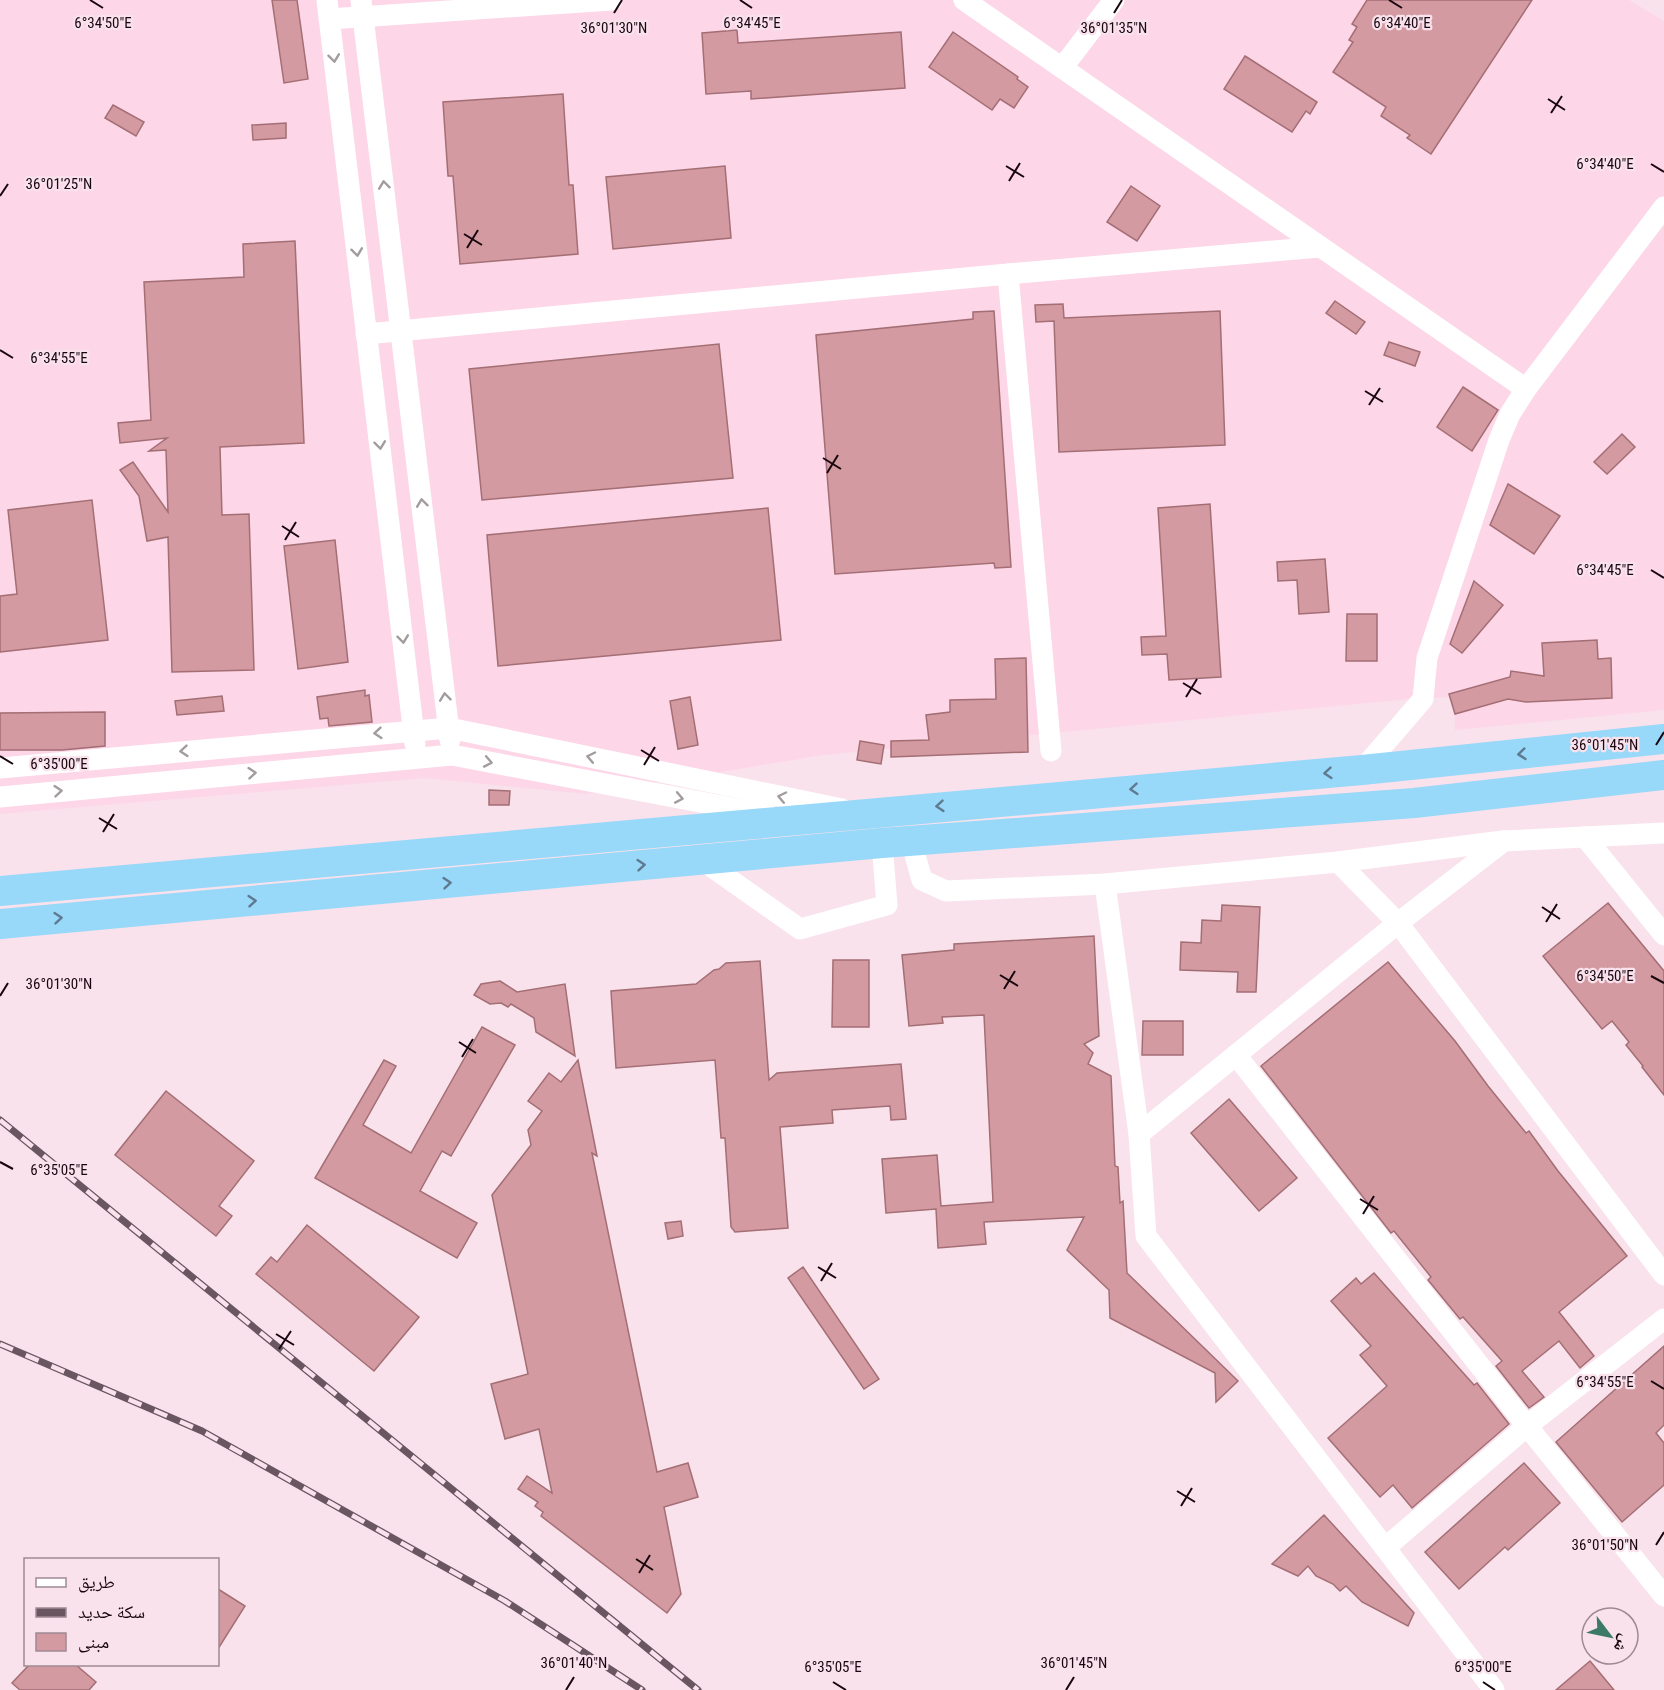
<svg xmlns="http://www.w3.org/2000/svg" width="1664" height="1690" viewBox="0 0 1664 1690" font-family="'Roboto Condensed','Noto Naskh Arabic',sans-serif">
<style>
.built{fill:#fdd6e7}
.building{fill:#d39aa1;stroke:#a46e75;stroke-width:1.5}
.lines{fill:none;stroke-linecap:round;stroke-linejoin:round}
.minor{stroke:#fff;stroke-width:21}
.highway{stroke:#98d8f9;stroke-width:30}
.rail-casing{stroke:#6a5660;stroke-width:7}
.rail{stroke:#f9e2ec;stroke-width:4.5;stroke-dasharray:14;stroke-linecap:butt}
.oneway{stroke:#a39c9f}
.oneway2{stroke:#5f7a90}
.ticks{fill:none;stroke:#190710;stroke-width:2}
.ticks-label{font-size:15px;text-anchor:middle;fill:#190710;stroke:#f9e2ec;stroke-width:4.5;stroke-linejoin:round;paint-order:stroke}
</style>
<rect width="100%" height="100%" fill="#f9e2ec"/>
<polygon class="built" points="0,0 1629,0 1664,21 1664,710 1455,730 1454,697 1410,699 823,755 586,794 425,778 0,814"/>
<g class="building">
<polygon points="272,0 297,0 308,79 284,83"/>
<polygon points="1367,0 1532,0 1431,154 1407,138 1410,135 1381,116 1386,107 1333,72 1353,42 1349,40 1357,27 1352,24"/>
<polygon points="737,30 738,43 901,32 905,88 751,99 751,91 706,94 702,33"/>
<polygon points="953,32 1018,77 1017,79 1028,87 1014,108 1000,99 992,110 929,67"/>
<polygon points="1245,56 1317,102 1310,114 1306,111 1292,132 1224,89"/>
<polygon points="563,94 569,185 573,185 578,254 460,264 453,176 448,176 443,102"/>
<polygon points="113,105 144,122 136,136 105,118"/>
<polygon points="286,123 286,138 253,140 252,125"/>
<polygon points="725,166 731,238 613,249 606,177"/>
<polygon points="1131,186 1160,206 1137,241 1107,222"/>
<polygon points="295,241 304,443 220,447 222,515 249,514 254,670 172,672 168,537 147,541 139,496 120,470 133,462 168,512 166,450 149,451 167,438 120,443 118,423 151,420 144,282 244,277 243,244"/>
<polygon points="1335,301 1365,322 1356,334 1326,313"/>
<polygon points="1063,304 1064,318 1220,311 1225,445 1059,452 1054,321 1036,322 1035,305"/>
<polygon points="994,311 1011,567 995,568 994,563 835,574 816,335 973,319 973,312"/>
<polygon points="1389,342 1420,352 1415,366 1384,355"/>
<polygon points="719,344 733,478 482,500 469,369"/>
<polygon points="1463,387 1498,410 1472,451 1437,427"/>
<polygon points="1622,434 1635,447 1607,474 1594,462"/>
<polygon points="1508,484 1560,516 1534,554 1490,525"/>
<polygon points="92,500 108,640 0,652 0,596 17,594 8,510"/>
<polygon points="1210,504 1221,677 1169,680 1167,654 1142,655 1141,637 1166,636 1158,508"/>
<polygon points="768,508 781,640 498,666 487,535"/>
<polygon points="335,540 348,662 298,669 284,546"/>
<polygon points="1325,559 1329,612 1299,614 1297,580 1278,581 1277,562"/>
<polygon points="1474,581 1503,605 1462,653 1450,644"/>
<polygon points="1347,614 1377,614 1377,661 1346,661"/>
<polygon points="1597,640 1598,659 1611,658 1612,698 1526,702 1508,699 1455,714 1449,694 1510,677 1511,671 1544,676 1542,643"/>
<polygon points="1026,658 1028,752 891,757 891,741 929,740 926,715 950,712 950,700 996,699 995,659"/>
<polygon points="365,690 365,696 369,695 372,722 329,726 328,718 320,719 317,697"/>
<polygon points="222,696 224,711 177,715 175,701"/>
<polygon points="690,697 698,745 678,749 670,701"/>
<polygon points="105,712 105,746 62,750 0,750 0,713"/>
<polygon points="860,741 884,745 881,764 857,760"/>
<polygon points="489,790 510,791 509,805 489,805"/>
<polygon points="1608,903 1664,971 1664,1095 1642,1067 1643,1066 1626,1045 1629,1042 1612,1021 1602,1029 1543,956"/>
<polygon points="1222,905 1260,907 1256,992 1237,992 1238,972 1180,970 1181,942 1201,943 1202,920 1221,921"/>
<polygon points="1094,936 1099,1036 1084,1044 1093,1053 1088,1064 1111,1076 1115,1166 1118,1167 1120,1203 1123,1201 1127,1273 1238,1381 1216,1402 1215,1373 1110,1318 1109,1290 1067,1250 1084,1217 984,1222 986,1244 938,1248 936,1209 886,1213 882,1159 937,1155 941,1206 993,1202 984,1015 942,1017 943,1023 909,1026 902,955 954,950 954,944"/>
<polygon points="833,960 869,960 869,1027 832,1027"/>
<polygon points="760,961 769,1080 777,1073 901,1064 906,1119 891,1120 890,1106 832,1110 833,1123 780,1127 788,1228 735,1232 731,1227 725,1138 721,1138 715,1060 616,1068 611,991 696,984 714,970 719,969 726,963"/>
<polygon points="1388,962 1455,1041 1488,1086 1526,1133 1529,1131 1558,1171 1627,1256 1559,1312 1594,1356 1580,1368 1559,1341 1522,1371 1544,1397 1529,1408 1496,1366 1502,1361 1463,1317 1460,1319 1428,1280 1431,1277 1394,1231 1391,1233 1261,1066"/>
<polygon points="500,981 517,992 565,984 575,1056 536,1032 534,1018 511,1004 508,1007 501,1003 490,1004 474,995 481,984"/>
<polygon points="1143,1021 1183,1021 1183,1055 1142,1055"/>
<polygon points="482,1027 515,1045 451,1156 442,1151 420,1191 477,1223 457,1258 315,1178 384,1060 396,1066 363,1125 411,1153"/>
<polygon points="578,1060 597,1156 592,1153 657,1472 688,1463 698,1497 664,1507 681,1594 667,1613 541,1516 543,1512 535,1506 538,1502 518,1489 527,1476 552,1493 539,1429 505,1439 491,1384 528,1374 492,1195 531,1145 528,1130 542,1111 528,1101 549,1073 561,1082"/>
<polygon points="166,1091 254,1161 219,1206 232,1216 216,1236 115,1155"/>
<polygon points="1229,1099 1297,1178 1259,1211 1191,1133"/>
<polygon points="681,1221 683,1236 668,1239 665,1223"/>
<polygon points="307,1225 419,1317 374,1371 256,1274 271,1257 277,1262"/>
<polygon points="803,1267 879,1379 864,1389 788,1278"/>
<polygon points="1374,1273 1474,1385 1477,1383 1509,1424 1412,1508 1393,1485 1380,1497 1328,1438 1387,1386 1360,1355 1371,1346 1331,1301 1356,1278 1361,1284"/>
<polygon points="1664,1346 1664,1425 1656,1433 1664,1443 1664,1485 1622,1522 1556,1442"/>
<polygon points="1524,1463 1560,1503 1508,1550 1505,1547 1459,1589 1425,1552"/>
<polygon points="1324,1515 1414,1613 1408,1626 1362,1602 1346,1586 1340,1591 1333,1584 1316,1576 1308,1566 1298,1576 1272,1564"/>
<polygon points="218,1589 245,1606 218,1649"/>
<polygon points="1590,1661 1614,1690 1556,1690"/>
<polygon points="29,1665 76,1665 96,1682 89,1690 20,1690 12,1683"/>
</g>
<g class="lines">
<g class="minor">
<polyline points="327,0 415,744"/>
<polyline points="361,0 450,740"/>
<polyline points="964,0 1526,389"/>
<polyline points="329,19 612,0"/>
<polyline points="1062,68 1114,0"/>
<polyline points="1008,274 1051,751"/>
<polyline points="366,334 1008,274 1320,247"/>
<polyline points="0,768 449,728 842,809"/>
<polyline points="1362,770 1423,699 1427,658 1499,440 1510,414 1526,389 1664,207"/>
<polyline points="0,797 452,755 769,815"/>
<polyline points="1585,837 1664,935"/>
<polyline points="911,841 922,880 946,891 1105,884 1338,862 1503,841"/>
<polyline points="702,860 800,929 887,905 882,843"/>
<polyline points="1338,862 1398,923 1664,1275"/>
<polyline points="1105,884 1139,1134 1146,1236 1494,1690"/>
<polyline points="1236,1055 1527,1426 1664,1596"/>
<polyline points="1139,1134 1398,923 1504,841 1664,833"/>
<polyline points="1385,1548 1527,1426 1664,1319"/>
</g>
<g class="highway">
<polyline points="0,891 1362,770 1664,739"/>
<polyline points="0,924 882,843 1414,803 1664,775"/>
</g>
<g class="rail-casing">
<g id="rail">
<polyline points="0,1120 698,1690"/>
<polyline points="0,1344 202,1431 505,1601 642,1690"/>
</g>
</g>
<use href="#rail" class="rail"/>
</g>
<defs><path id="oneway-chevron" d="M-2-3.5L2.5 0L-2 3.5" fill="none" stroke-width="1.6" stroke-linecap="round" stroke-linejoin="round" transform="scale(1.5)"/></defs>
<g class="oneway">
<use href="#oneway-chevron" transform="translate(334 58) rotate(83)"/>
<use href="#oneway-chevron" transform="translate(384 185) rotate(-97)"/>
<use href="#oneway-chevron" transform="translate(357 252) rotate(83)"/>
<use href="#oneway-chevron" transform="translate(380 445) rotate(83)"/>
<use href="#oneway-chevron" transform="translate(422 503) rotate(-97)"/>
<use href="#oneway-chevron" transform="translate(403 639) rotate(83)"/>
<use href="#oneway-chevron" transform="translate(445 697) rotate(-97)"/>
<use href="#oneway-chevron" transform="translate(378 733) rotate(175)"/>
<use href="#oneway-chevron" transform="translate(184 751) rotate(175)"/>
<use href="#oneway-chevron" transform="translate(591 757) rotate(-168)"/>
<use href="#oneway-chevron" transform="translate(488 762) rotate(11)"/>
<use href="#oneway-chevron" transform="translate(252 773) rotate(-5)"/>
<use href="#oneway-chevron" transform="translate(58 791) rotate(-5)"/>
<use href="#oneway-chevron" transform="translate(782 797) rotate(-168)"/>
<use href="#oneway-chevron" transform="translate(679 798) rotate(11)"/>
</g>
<g class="oneway2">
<use href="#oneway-chevron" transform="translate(1522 754) rotate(174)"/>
<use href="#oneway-chevron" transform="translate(1328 773) rotate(175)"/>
<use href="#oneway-chevron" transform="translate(1134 789) rotate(175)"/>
<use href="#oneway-chevron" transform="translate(940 806) rotate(175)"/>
<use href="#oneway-chevron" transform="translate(641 865) rotate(-5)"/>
<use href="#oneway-chevron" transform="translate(447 883) rotate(-5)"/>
<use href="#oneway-chevron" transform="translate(252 901) rotate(-5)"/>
<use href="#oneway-chevron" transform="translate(58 918) rotate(-5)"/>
</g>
<path class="ticks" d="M90 0 103 8M740 0 752 8M1389 0 1402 8M614 13 622 0M1114 13 1122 0M1548 99 1565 110M1551 113 1562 96M1651 164 1664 172M1006 166 1024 177M1009 181 1020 163M0 196 8 184M464 234 482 245M467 248 478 230M0 350 13 358M1365 391 1383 402M1369 405 1380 388M823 458 841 469M827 473 838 455M282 526 299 537M285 540 296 522M1651 570 1664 578M1183 683 1201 694M1186 697 1197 679M1656 745 1664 732M641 750 659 761M0 756 13 764M644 765 655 747M99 818 117 829M103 832 114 814M1542 907 1560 919M1546 922 1557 904M1000 975 1018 986M1651 976 1664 983M1004 989 1015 971M0 996 8 983M459 1042 476 1053M462 1057 473 1039M0 1162 13 1169M1360 1199 1378 1210M1363 1214 1374 1196M818 1267 836 1278M821 1281 832 1263M276 1334 294 1345M279 1349 291 1331M1651 1381 1664 1389M1177 1491 1195 1502M1181 1506 1192 1488M1656 1545 1664 1532M636 1559 653 1570M639 1573 650 1555M833 1682 846 1690M1483 1682 1495 1690M566 1690 574 1677M1066 1690 1074 1677"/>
<g class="ticks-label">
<text x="103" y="28">6°34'50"E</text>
<text x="752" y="28">6°34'45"E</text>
<text x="1402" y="28">6°34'40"E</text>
<text x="614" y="33">36°01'30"N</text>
<text x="1114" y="33">36°01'35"N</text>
<text x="1605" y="169">6°34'40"E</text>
<text x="59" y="189">36°01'25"N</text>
<text x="59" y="363">6°34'55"E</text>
<text x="1605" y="575">6°34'45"E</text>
<text x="1605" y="750">36°01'45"N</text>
<text x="59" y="769">6°35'00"E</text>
<text x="1605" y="981">6°34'50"E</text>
<text x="59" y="989">36°01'30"N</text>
<text x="59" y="1175">6°35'05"E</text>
<text x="1605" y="1387">6°34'55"E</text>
<text x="1605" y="1550">36°01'50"N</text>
<text x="574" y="1668">36°01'40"N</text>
<text x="1074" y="1668">36°01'45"N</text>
<text x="833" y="1672">6°35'05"E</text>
<text x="1483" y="1672">6°35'00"E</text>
</g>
<rect x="24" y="1558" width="195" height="108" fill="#f9e2ec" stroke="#9f8a94" stroke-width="1.5"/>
<rect x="36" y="1578" width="30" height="9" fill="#ffffff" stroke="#9f8a94" stroke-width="1.5"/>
<text x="78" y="1588" font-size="18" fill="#190710">طريق</text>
<rect x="36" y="1608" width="30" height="9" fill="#6a5660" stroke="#9f8a94" stroke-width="1.5"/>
<text x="78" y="1618" font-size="18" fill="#190710">سكة حديد</text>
<rect x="36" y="1633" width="30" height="18" fill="#d39aa1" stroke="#9f8a94" stroke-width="1.5"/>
<text x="78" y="1648" font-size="18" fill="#190710">مبنى</text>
<g transform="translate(1610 1636) rotate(122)"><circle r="28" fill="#f9e2ec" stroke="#9f8a94" stroke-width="1.5"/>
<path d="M0-4.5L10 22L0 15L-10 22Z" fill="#3c7a67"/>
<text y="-9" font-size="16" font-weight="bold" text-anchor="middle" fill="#190710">ش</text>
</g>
</svg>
